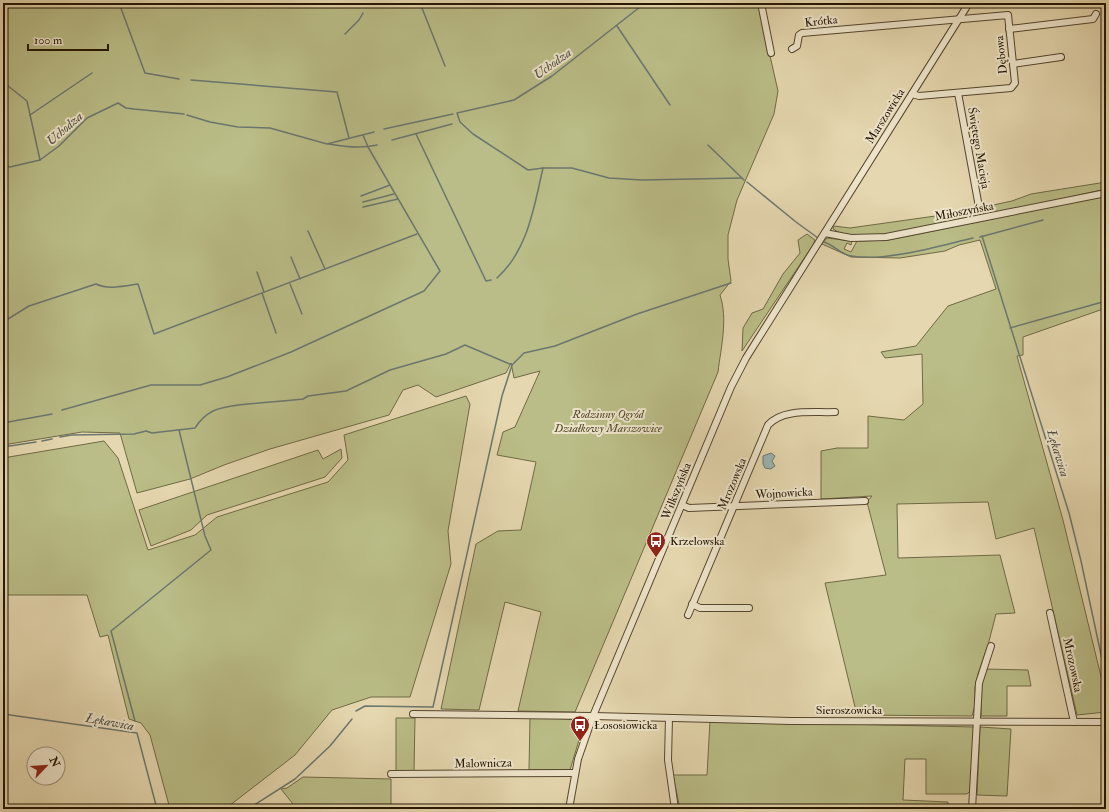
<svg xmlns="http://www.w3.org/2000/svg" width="1109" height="812" viewBox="0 0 1109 812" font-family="'IM FELL Double Pica',serif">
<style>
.green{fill:#babd87;stroke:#6f6a45}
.water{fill:#9bb7b7;stroke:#6b776f}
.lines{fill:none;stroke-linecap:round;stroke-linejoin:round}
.stream{stroke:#6b776f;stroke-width:1.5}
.minor-casing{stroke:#54462e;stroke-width:8}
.minor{stroke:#eee5cb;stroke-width:6}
.labels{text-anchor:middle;stroke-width:4;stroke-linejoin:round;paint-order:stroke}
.street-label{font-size:12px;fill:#241603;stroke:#eee5cb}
.park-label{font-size:12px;font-style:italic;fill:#51482b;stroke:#eee5cb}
.poi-label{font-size:12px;fill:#241603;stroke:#eee5cb;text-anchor:start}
.water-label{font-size:13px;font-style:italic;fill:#4e4e42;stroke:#eee5cb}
</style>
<rect width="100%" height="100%" fill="#e5d7af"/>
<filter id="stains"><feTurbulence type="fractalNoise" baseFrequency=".005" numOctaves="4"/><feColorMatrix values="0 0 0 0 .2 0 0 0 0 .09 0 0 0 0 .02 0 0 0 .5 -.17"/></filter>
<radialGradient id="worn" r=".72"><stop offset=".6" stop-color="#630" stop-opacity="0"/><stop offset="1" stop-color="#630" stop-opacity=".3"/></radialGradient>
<g class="green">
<path d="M3 3H758L778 91 774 114 737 200 728 235V259L731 281 720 295C728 319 721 347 718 372L575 712 518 711 541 612 505 602 479 710 441 709 476 544 498 531 521 530 536 462 497 455 503 432 515 427 540 371 514 378 511 363 506 373 436 397 418 385 403 390 389 415 270 449 224 465 190 479 137 493 120 433 82 432 3 445Z"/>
<polygon points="1106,182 1106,189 984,216 984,207 1012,201 1031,194"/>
<polygon points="1106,196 1106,308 1023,337 1023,355 1017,356 1063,520 1106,697 1106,712 1077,715 1034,528 996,539 988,502 897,504 898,558 1000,555 1015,613 996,614 988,645 978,674 975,688 975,705 972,716 857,715 825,583 886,575 867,502 872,496 821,499 821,451 837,448 868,448 868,416 904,420 923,404 922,354 885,358 881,352 916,346 948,306 996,289 980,240 959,245 945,251 900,258 851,257 822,244 827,238 852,241 851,245 847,243 844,249 851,252 857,241 888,240 908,236"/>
<path d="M978 210 980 216C951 222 855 247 833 229L834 226 850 228Z"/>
<polygon points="807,234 815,240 813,245 742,351 743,328 752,313 763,309 783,274 800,253 798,240"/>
<polygon points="466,396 470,404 448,531 451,564 410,697 371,697 332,710 295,755 225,809 170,809 150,735 141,723 129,719 108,635 100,637 87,595 3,595 3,458 104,441 118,458 148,550 195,535 217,517 328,482 348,460 344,435"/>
<polygon points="341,449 342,458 325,477 207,515 191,530 151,546 139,510 318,450 323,459"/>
<polygon points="986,669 1028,670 1031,686 1007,686 1007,716 981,716 981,684"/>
<polygon points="530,717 585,720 570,770 529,770"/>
<polygon points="396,718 415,718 414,771 396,771"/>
<polygon points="710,721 974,727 971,790 967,794 926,794 926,759 905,759 903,800 948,802 948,809 680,809 673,775 707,775"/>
<polygon points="980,727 1011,729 1007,796 977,795"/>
<polygon points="303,777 391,779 391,809 297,809 281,789 287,788"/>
</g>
<polygon class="water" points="771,453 775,456 772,461 775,466 771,469 765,468 763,464 763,456"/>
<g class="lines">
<g class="stream">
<polyline points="119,3 145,73 179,79"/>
<polyline points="420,3 445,66"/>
<polyline points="645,3 552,76 514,100 457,113 460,122 473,134 528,170 543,168 572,168 609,178 642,180 742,178"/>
<polyline points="367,6 368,3"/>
<polyline points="3,14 13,3"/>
<polyline points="617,26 670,105"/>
<polyline points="345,34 359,20 363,13"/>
<polyline points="191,80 337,92 349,138"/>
<polyline points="3,82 27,101 40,160"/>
<polyline points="30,115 92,73"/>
<polyline points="187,115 210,122 238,127 270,128 327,144 374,132"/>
<polyline points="384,129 453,114"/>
<polyline points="416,134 486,281 491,280"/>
<polyline points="392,140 452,124"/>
<path d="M329 144C345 147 361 149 377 145"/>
<polyline points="708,145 744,180"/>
<polyline points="3,165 10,167 40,160 59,146 87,118 118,103 126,108 134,109 184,114"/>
<polyline points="747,182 796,222 818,238"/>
<polyline points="361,196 390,185"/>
<polyline points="363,202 394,194"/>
<polyline points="363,207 398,199"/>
<polyline points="308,231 325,269"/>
<polyline points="982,236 1069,513 1081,561 1106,678"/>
<polyline points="980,237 1043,220"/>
<path d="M824 242C834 245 840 254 851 256 886 262 939 246 973 238"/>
<polyline points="291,257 300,279"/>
<polyline points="257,272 264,292"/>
<path d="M497 278C528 250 534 207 543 168"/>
<polyline points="290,284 302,314"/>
<polyline points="262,293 276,333"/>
<path d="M3 322 29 306 96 284C108 290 125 286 138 284L154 334 417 234"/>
<polyline points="1010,328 1106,301"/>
<polyline points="62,410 151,385 200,385 227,377 291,352 424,291 440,271 368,147 363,135"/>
<polyline points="3,423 52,414"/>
<path d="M60 437 71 435 134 434 146 431 152 433 195 428C200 420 205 415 213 411 231 403 282 402 303 399L308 396 346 391 390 370 446 354 465 345 512 365 524 353 555 346 637 314 731 283"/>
<polyline points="42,441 52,439"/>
<polyline points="3,447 36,442"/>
<polyline points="356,711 365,706 433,707 502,396 512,365"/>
<polyline points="3,714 137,733 157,809"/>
<polyline points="135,721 111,631 211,550 205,536 179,430"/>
<polyline points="677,802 678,809"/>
<polyline points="248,809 295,779 330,746 352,719"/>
</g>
<g class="minor-casing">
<g id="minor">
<polyline points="761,3 771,53"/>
<polyline points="1009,29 1093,19 1096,14"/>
<polyline points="792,49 797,46 799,35 802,33 1008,15 1015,83 1011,88 919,96 912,94"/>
<polyline points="1013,64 1061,57"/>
<polyline points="958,93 979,207"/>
<polyline points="825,233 851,238 886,237 1106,193"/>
<polyline points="682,505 689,508 865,501"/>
<polyline points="692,604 700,608 749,608"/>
<polyline points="1050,613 1074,722"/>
<path d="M688 615 768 425C783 408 814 413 835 412"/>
<polyline points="413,714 593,716 791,721 1106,722"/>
<polyline points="669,718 668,760 675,809"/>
<polyline points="391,774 575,773"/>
<polyline points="3,808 6,809"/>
<polyline points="569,809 578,759 593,716 731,387 746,358 969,3"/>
<polyline points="972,809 979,683 991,646"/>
</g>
</g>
<use href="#minor" class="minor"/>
</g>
<defs>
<g id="bus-pin" transform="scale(1)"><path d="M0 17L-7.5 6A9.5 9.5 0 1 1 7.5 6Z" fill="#8f2418" stroke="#eee5cb"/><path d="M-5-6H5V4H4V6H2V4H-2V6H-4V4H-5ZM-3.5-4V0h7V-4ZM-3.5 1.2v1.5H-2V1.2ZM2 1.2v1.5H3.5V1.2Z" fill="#fff"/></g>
</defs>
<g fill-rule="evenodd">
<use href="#bus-pin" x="656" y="541"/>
<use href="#bus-pin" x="580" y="725"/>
</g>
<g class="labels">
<g class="street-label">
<text transform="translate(821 21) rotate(-6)" y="4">Krótka</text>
<text transform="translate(1001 55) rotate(-96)" y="4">Dębowa</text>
<text transform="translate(885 116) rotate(-58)" y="4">Marszowicka</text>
<text transform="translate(979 148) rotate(80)" y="4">Świętego Macieja</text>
<text transform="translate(964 211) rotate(-11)" y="4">Miłoszyńska</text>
<text transform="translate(732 484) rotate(-67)" y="4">Mrozowska</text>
<text transform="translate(676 491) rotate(-68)" y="4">Wilkszyńska</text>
<text transform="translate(784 493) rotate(-3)" y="4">Wojnowicka</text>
<text transform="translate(1073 665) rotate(78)" y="4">Mrozowska</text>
<text x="849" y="714">Sieroszowicka</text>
<text transform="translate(483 763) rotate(-1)" y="4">Malownicza</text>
</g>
<g class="park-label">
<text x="608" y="418">Rodzinny Ogród<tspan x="608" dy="14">Działkowy Marszowice</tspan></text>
</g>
<g class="poi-label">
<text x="670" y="545">Krzelowska</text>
<text x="594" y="729">Łososiowicka</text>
</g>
<g class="water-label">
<text transform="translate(552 63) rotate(-36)" y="5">Uchodza</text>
<text transform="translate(64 128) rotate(-41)" y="5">Uchodza</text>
<text transform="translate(1059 453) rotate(73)" y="5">Łękawica</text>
<text transform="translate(110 721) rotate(10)" y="5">Łękawica</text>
</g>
</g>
<rect width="1109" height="812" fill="none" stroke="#e5d7af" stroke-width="16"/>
<rect x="4" y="4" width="1101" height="804" fill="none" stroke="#241603" stroke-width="2"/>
<rect x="8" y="8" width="1093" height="796" fill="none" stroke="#241603"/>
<g transform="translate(46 766) rotate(65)"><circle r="19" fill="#eee5cb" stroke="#9d927b"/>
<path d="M0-3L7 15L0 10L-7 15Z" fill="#8f2418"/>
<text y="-6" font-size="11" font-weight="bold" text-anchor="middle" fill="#241603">N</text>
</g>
<path d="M28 44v6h80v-6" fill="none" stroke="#241603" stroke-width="2"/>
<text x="34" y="44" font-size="12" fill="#241603" stroke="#eee5cb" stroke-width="3" paint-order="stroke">100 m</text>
<rect width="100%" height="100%" filter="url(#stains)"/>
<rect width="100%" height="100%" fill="url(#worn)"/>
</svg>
